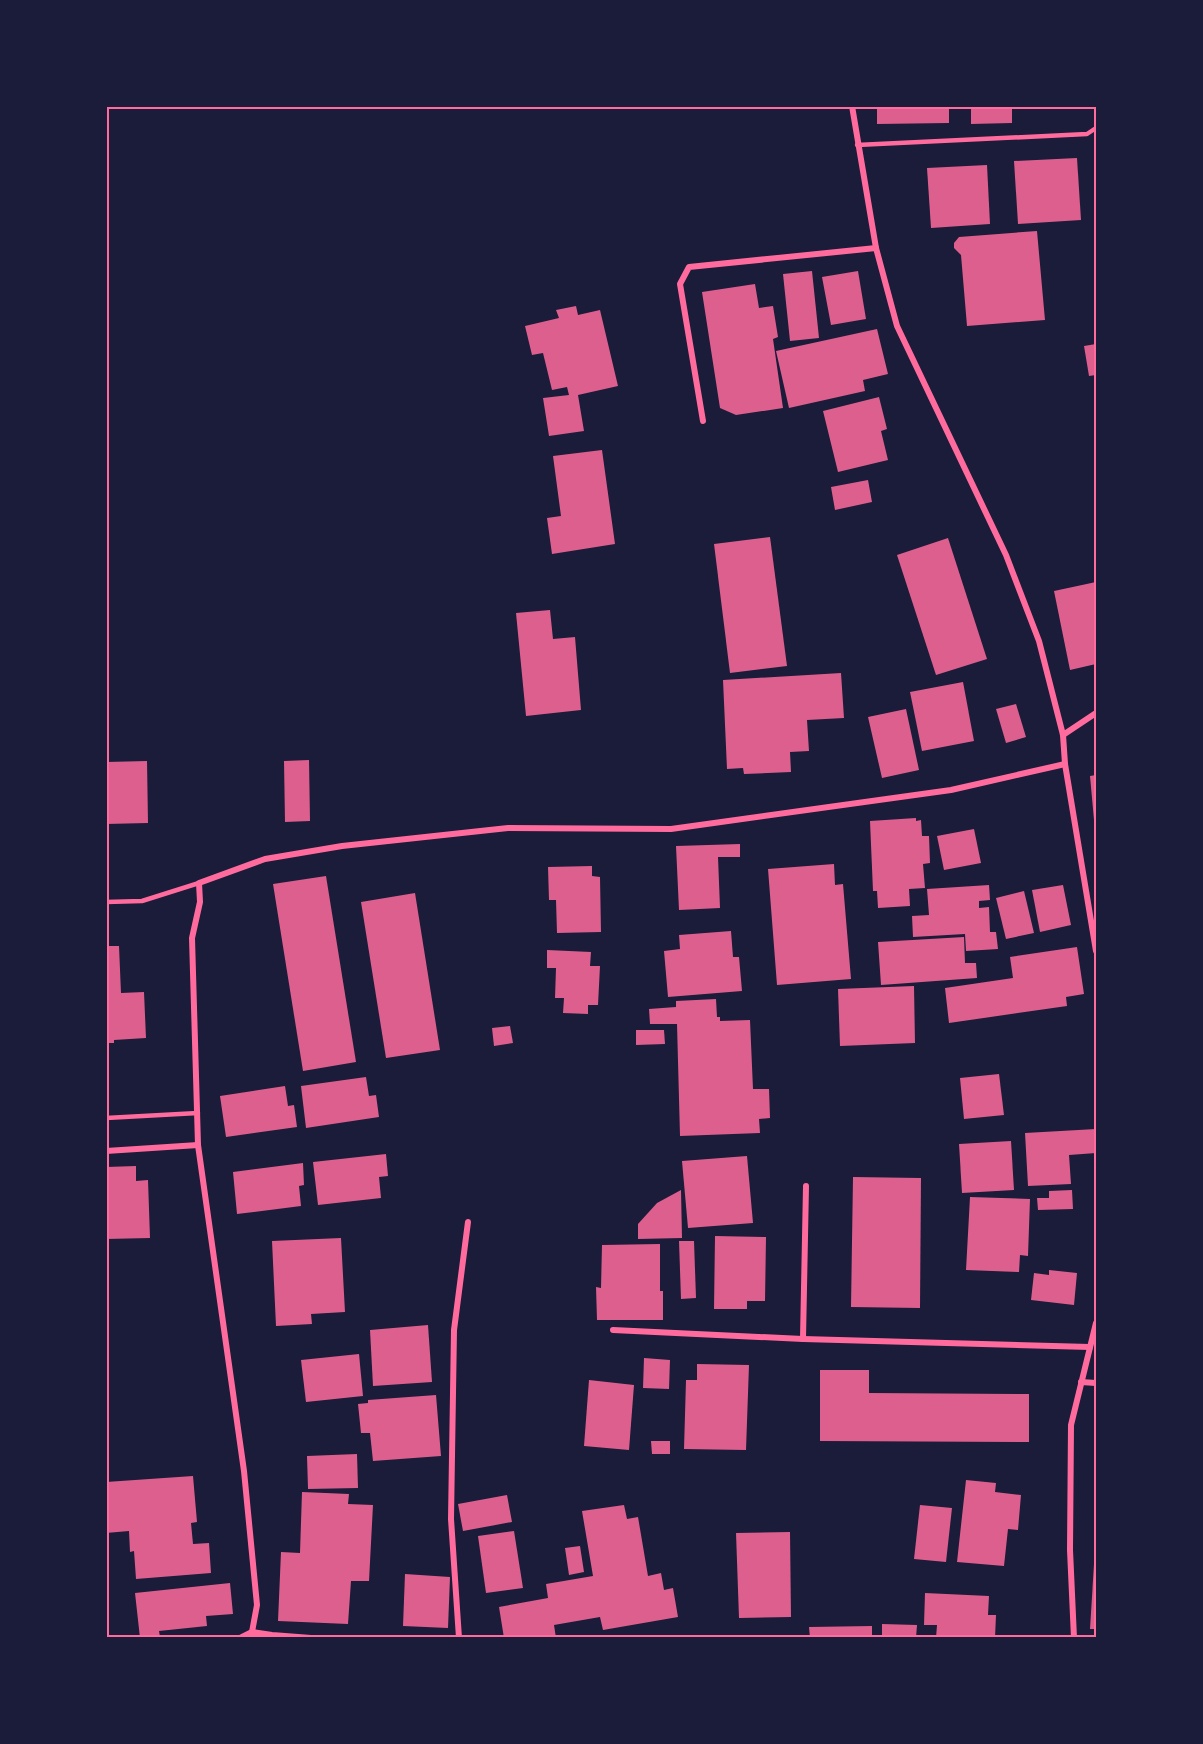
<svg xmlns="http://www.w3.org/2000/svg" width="1203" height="1744" viewBox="0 0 1203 1744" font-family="Quicksand,sans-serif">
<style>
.building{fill:#dd5f8e}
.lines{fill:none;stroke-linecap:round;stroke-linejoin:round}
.service{stroke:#ff6b9d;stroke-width:4.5}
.minor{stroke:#ff6b9d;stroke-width:6}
.neatline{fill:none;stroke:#ff6b9d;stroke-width:2}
</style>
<rect width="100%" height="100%" fill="#1b1b3a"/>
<g class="building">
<polygon points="877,106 949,106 949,123 877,124"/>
<polygon points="971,106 1012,106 1012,123 971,124"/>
<polygon points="1077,158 1081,220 1018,224 1014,161"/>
<polygon points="987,165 990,224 931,228 927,168"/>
<polygon points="1037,231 1045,320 967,326 961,255 954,248 954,243 959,237"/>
<polygon points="812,271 819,338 790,341 783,274"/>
<polygon points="858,271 866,319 831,325 822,277"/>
<polygon points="755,284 759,308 773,306 778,337 773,339 783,408 736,415 720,408 702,292"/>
<polygon points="576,306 578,315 600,310 618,386 578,395 584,431 549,436 543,398 569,395 567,387 552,390 543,353 532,355 525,326 559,318 556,310"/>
<polygon points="877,329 888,374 863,380 865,391 789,408 776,351"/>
<polygon points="1096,344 1096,375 1089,376 1084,346"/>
<polygon points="879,397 887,429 881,431 888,460 838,472 823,411"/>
<polygon points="602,450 615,544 552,554 547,518 561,516 553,456"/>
<polygon points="868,480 872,502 835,510 831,487"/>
<polygon points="770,537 787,666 730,673 714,544"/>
<polygon points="948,538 987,659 936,675 897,555"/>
<polygon points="1096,582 1096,664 1070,670 1054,591"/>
<polygon points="550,610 553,639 575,637 581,710 526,716 516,613"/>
<polygon points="841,673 844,718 807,720 809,751 790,752 791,772 744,774 743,768 727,769 723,680"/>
<polygon points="963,682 974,741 922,751 910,692"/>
<polygon points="1016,704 1026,737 1006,743 996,709"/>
<polygon points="906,709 919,770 882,778 868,717"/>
<polygon points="309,760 310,821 285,822 284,761"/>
<polygon points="147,761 148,823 106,824 106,762"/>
<polygon points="1096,775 1096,820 1094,820 1090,776"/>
<polygon points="916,818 916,821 921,820 922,836 929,836 930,863 923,864 925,888 909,889 910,906 878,908 877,891 873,891 870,821"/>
<polygon points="974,829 981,863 944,870 937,836"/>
<polygon points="740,844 740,857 718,857 720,908 679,910 676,846"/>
<polygon points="834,864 835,885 843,884 851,979 777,985 768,869"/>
<polygon points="592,866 592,876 600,877 601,932 557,933 556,900 549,900 548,867"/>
<polygon points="326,876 356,1062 303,1071 273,884"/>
<polygon points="989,885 990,900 979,901 979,908 989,907 990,932 996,932 998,949 966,951 965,934 913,937 912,916 929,915 927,889"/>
<polygon points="1063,885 1071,925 1040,932 1032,890"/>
<polygon points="1024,891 1034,933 1006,939 996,898"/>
<polygon points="415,893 440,1050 386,1058 361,902"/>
<polygon points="731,931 733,957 739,957 742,991 668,997 664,951 680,949 679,935"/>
<polygon points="964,937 965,963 976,963 977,978 881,985 878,942"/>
<polygon points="106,946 119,946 121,993 144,992 146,1038 114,1040 114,1043 106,1043"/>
<polygon points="1077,947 1084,994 1066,997 1067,1006 949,1023 945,988 1013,978 1010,957"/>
<polygon points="547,950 591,952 590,966 600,966 598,1005 588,1005 588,1014 563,1013 564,998 555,998 556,968 547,968"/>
<polygon points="914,986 915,1043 840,1046 838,989"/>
<polygon points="716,999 717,1017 720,1017 720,1021 750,1020 753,1089 769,1089 770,1118 759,1119 760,1133 680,1136 677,1024 650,1024 649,1009 676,1007 676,1001"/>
<polygon points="510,1026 513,1043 494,1046 492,1028"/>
<polygon points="636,1030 664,1030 665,1044 636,1045"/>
<polygon points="999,1074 1004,1115 964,1119 960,1078"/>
<polygon points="366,1077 369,1096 376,1095 379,1117 306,1128 301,1086"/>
<polygon points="285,1086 288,1106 294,1105 297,1127 226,1137 220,1096"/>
<polygon points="1096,1129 1096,1153 1069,1155 1071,1184 1028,1186 1025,1133"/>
<polygon points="1011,1141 1014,1190 962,1193 959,1144"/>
<polygon points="386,1154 388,1176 379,1177 381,1198 318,1205 313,1162"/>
<polygon points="747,1156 753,1223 688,1228 682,1161"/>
<polygon points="303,1163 304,1185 299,1186 301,1206 237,1214 233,1172"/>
<polygon points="136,1166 136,1181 148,1180 150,1238 106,1239 106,1167"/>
<polygon points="853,1177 921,1178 920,1308 851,1307"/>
<polygon points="681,1190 682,1238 638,1239 638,1224 657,1203"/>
<polygon points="1072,1190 1073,1209 1038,1210 1037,1198 1049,1198 1049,1191"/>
<polygon points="970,1197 1030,1199 1028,1256 1020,1255 1019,1272 966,1270"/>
<polygon points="715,1236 766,1237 765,1301 747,1301 747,1309 714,1309"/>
<polygon points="341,1238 345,1312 311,1314 312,1324 276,1326 272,1241"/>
<polygon points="679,1241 694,1241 696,1298 681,1299"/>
<polygon points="660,1244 660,1291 663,1291 663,1320 597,1320 596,1287 601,1288 602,1245"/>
<polygon points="1049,1270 1077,1273 1074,1305 1031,1300 1034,1273 1049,1275"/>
<polygon points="428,1325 432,1382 373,1386 370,1330"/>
<polygon points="359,1354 363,1396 306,1402 301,1360"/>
<polygon points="644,1358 670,1360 669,1389 643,1388"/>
<polygon points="697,1364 749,1365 746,1450 684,1449 686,1380 697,1380"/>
<polygon points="820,1370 869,1370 869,1393 1029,1394 1029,1442 820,1441"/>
<polygon points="589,1380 634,1385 629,1450 584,1446"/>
<polygon points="436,1395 441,1456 373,1461 370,1433 361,1433 358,1404 368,1403 368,1400"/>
<polygon points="651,1441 670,1441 670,1454 652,1454"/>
<polygon points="357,1454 358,1488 308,1489 307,1456"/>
<polygon points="193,1476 197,1522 191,1523 193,1544 209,1543 211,1573 136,1579 134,1551 130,1552 129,1531 106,1533 106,1482"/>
<polygon points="966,1480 996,1483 995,1492 1021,1495 1018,1530 1008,1529 1004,1566 957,1562"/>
<polygon points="302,1492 349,1494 348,1504 373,1505 369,1581 351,1581 348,1624 278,1621 281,1552 300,1553"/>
<polygon points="507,1495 512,1522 463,1531 458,1504"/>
<polygon points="624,1505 627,1519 638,1517 648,1576 661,1573 664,1590 673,1588 678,1617 603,1630 600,1617 554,1625 556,1638 504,1638 499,1607 548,1598 546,1584 593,1576 582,1511"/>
<polygon points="920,1505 952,1508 946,1562 914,1559"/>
<polygon points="514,1531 523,1588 486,1593 478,1536"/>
<polygon points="790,1532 791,1617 739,1618 736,1533"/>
<polygon points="580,1546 584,1572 569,1575 565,1548"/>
<polygon points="1095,1548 1096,1548 1096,1629 1090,1629"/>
<polygon points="405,1574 450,1577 448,1628 403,1626"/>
<polygon points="230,1583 233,1614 206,1616 207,1626 159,1631 160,1637 140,1638 135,1593"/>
<polygon points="925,1593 989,1596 988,1615 996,1615 995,1638 936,1638 937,1625 924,1625"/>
<polygon points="882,1624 917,1625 916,1638 882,1638"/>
<polygon points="872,1626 872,1638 810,1638 809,1627"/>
</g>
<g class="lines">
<g class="service">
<polyline points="857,145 1087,134 1096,128"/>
<polyline points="106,902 142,901 199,883"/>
<polyline points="106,1118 198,1113"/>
</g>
<g class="minor">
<polyline points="852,106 876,248 897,326 1006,555 1039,641 1063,735 1065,764 1096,951"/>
<polyline points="703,421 680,284 689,267 876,248"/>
<polyline points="1063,735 1096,713"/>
<polyline points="106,1151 198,1145"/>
<polyline points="613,1330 803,1339 1090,1347"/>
<polyline points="803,1339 806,1186"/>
<polyline points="1081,1382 1096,1383"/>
<polyline points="252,1632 257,1605 244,1471 198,1145 192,938 200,902 199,883 265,859 342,846 508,828 671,829 951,790 1065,764"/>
<polyline points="240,1638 252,1632 272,1635 311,1638"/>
<polyline points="459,1638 451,1519 454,1330 468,1222"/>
<polyline points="1074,1638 1070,1550 1071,1425 1096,1323"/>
</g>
</g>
<rect width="1203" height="1744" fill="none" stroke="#1b1b3a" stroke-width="216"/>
<rect x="108" y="108" width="987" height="1528" class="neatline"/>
</svg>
